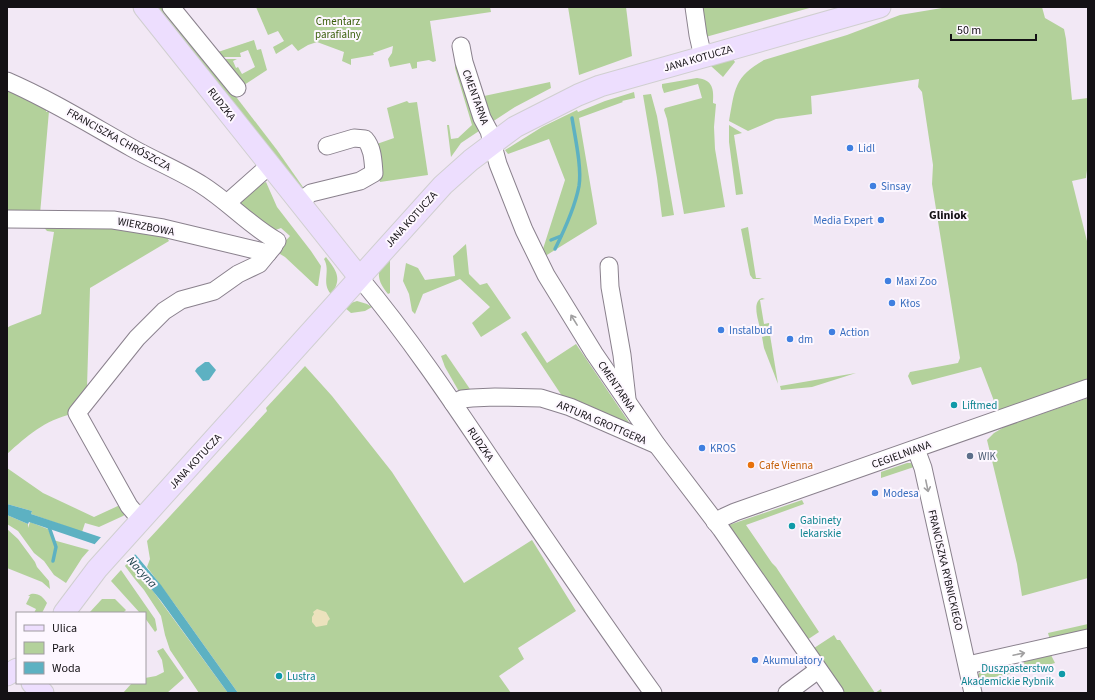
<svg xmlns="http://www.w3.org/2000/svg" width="1095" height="700" viewBox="0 0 1095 700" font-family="'Source Sans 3',sans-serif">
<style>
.green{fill:#b3d19b}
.sand{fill:#ece2bd}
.water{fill:#5db1c2}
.pier{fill:#f2e8f5}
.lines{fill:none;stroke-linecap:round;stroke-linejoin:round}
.stream{stroke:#5db1c2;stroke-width:3.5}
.minor-casing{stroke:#8a818d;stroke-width:19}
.major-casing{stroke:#d0cfd0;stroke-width:23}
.minor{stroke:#fff;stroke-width:17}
.major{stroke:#eddefe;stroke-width:21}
.oneway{stroke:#a1a0a1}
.shop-dot{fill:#3f7fe0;stroke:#fdf7ff;stroke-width:1.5}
.culture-dot{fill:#0f9aa8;stroke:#fdf7ff;stroke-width:1.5}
.service-dot{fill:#5c6f8a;stroke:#fdf7ff;stroke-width:1.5}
.food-dot{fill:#e8710a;stroke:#fdf7ff;stroke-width:1.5}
.labels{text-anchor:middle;stroke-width:4;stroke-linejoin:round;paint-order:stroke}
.park-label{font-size:11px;fill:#395e0a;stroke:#fdf7ff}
.street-label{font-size:11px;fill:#141115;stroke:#fdf7ff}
.shop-label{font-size:11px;fill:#366cbe;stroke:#fdf7ff;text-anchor:start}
.culture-label{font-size:11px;fill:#0d838f;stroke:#fdf7ff;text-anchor:start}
.service-label{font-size:11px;fill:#4e5e75;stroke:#fdf7ff;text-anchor:start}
.food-label{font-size:11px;fill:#c56008;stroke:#fdf7ff;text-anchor:start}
.neighbourhood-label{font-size:12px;font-weight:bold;fill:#141115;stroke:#fdf7ff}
.water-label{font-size:12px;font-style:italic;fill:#133a42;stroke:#fdf7ff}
</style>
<rect width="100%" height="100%" fill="#f2e8f5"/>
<g class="green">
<polygon points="157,7 167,7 277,150 305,190 304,191"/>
<polygon points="256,7 490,7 491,12 430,21 436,61 433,62 429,60 417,62 417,68 412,69 410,63 390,67 388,59 392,53 393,46 373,53 374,55 351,59 351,65 342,61 344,52 317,42 308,45 298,51 292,44 276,54 273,47 284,41 278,31 268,35"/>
<polygon points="568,7 626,7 632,56 579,75"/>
<polygon points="698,7 813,7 702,38"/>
<path d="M948 7H1042L1045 18 1064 29 1066 39 1072 100 1088 98V170H1087L1086 178 1072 181 1088 245V383L999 414 981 367 912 385 908 376 910 372 958 363 960 358 932 184 933 165 922 92 918 87 919 79 811 96 812 114 776 119 748 131 729 121C735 89 734 77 764 60L847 35 900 15Z"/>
<polygon points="254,40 257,50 261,49 267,70 241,87 218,59 237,59 233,61 236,68 238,67 242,74 255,67 248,50 240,53 241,57 218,57 218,52"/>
<polygon points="733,59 735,62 723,77 711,66"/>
<polygon points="455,60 482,129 461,143 451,157 447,125 449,125 451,139 458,138 472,125 455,68"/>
<path d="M697 78C713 80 714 89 713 103L716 104 714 127 715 149 725 207 684 214 667 119 664 110 665 108 702 98 698 84 664 93 662 87V84Z"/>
<polygon points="550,82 551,88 515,107 489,124 484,96"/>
<polygon points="7,88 47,104 46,112 49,111 40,214 7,215"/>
<polygon points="634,92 635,98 622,101 623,102 579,118 597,224 542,258 542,252 565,180 549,139 508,154 505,150 542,127 577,110 578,112 605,101"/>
<polygon points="651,94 657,116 674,215 662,217 657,178 643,95"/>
<polygon points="407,101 409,103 417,102 428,175 380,182 374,145 394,138 387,108"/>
<polygon points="729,125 742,133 734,135 743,194 736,195 729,142"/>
<path d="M261 180 263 183 266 182 277 207 311 251 321 266 318 286H316L285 257 280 254C278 246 285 242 290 236L281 228 273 231 239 203Z"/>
<path d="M39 222 164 232 169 241 90 288 87 387 72 414C45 420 27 436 7 454V328L10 326 41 314 54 232 47 231Z"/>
<polygon points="748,227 756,278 762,278 759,279 753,279 750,275 741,229"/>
<polygon points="466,244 469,274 480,285 487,283 511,318 481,337 472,323 490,307 460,279 423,294 415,314 412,311 409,294 403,281 406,263 418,268 425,280 455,276 453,256"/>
<path d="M326 257C336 270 343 279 331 294 321 283 331 271 324 259Z"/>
<path d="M390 259V293L388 294C383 288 376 278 380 269 382 266 387 262 390 259Z"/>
<path d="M762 298 765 299 760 300 764 324 769 323 770 331 761 332C759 322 751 302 762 298Z"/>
<polygon points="357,301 367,304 372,307 365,311 351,313 344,307 351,303"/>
<polygon points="526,331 547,363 576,344 637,434 564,399 521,334"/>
<polygon points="770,335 778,384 764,348 762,337"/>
<polygon points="446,354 472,392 461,395 445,367 441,356"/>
<polygon points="305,366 332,396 392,472 464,583 532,540 576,611 518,648 524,659 499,676 511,693 238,693 176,606 147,567 150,559 147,541 267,411 266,408"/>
<polygon points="856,373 812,387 781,390 780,386"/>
<polygon points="1088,398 1088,578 1022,596 1017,564 987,440 994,433 1006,426"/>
<polygon points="907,463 911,463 914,467 881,478 881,472"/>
<polygon points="7,468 43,493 94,517 120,505 127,513 123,516 99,527 85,523 82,532 31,514 32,511 7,504"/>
<polygon points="802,500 804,504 746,525 772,563 776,567 819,632 807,640 729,530 729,525"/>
<polygon points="7,515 28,524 28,528 30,522 48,529 53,540 89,550 82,558 66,583 54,575 44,561 34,553 18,531 7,524"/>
<polygon points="7,529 18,539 35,562 37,567 49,581 50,589 42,582 7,568"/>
<polygon points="127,563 139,574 153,591 228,693 199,693 170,650 165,635 161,616 144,590 134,578 125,566"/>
<polygon points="121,570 155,619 157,630 155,632 145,618 145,613 140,613 111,581"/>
<path d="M31 594C39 593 43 597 47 603L42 613H34L36 609 26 604 30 596H28Z"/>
<polygon points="102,599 115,599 126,610 123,613 89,613"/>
<polygon points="1088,624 1088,631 1050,640 1048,633"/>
<polygon points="834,635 837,640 840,640 875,693 881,689 882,693 841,693 811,650"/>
<polygon points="163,648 184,678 167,693 123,693 132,683 145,683 145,678 156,676 164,672 162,660 157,651"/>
<polygon points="1051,655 1055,663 1038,668 1037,665 1025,669 1024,662"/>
<polygon points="1012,663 1014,673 980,680 978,675 980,672"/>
</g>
<polygon class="sand" points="317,609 326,612 330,619 328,621 327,625 316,627 312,622 312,617 314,614 313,612"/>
<g class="water">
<polygon points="205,362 209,362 216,370 209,380 203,381 195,371 197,368"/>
<polygon points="7,504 32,511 31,514 112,541 126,548 136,555 161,585 238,693 228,693 161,601 135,569 120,558 94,544 29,522 28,524 7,515"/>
</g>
<polygon class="pier" points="102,536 127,546 136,553 126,565 107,552 93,546"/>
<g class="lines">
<g class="stream">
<polyline points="551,240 561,236"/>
<path d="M555 249C565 229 575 207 579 186 582 168 575 137 572 118"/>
<polyline points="48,524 56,547 53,561"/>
</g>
<g class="minor-casing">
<g id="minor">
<polyline points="171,7 237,88"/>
<polyline points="694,7 698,35 703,57"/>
<polyline points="461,46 464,62 482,118 489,131 498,164 524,230 546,275 594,353 657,445 721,529 835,693"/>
<path d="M7 81C51 100 91 125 132 148 155 161 180 171 202 185 229 202 250 226 277 241"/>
<path d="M299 202 311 193 360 181 374 173C373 161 373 148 365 139L354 138 327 146"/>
<polyline points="227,203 270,165"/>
<polyline points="7,219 113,220 163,228 268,253 274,246"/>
<polyline points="609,266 610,287 622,355 627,399"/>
<path d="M359 277C411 339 456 407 501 474 551 547 601 621 653 693"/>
<polyline points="453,403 462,399 472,398 495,397 541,398 570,407 657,445"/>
<polyline points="916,449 923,468 973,693"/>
<polyline points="141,520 129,506 77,413 137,338 164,311 181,300 214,291 238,274 259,264 268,253"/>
<polyline points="715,522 724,517 735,512 1088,388"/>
<polyline points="968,665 1088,638"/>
<polyline points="787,693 818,670"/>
</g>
</g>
<g class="major-casing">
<g id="major">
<polyline points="144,7 359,277"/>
<polyline points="64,613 97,569 443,185 471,160 515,127 578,95 600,86 880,7"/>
<polyline points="7,675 17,669"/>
<polyline points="32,683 43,693"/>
</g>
</g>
<use href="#minor" class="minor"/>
<use href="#major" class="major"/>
</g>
<defs><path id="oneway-shaft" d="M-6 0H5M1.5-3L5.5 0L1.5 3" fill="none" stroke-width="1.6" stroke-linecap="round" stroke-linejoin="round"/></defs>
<g class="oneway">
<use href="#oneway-shaft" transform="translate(574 320) rotate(-122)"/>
<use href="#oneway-shaft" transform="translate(927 486) rotate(78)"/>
<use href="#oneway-shaft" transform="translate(1019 654) rotate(-12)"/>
</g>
<g class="shop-dot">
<circle cx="850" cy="148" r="4"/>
<circle cx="873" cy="186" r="4"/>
<circle cx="881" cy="220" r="4"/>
<circle cx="888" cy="281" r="4"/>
<circle cx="892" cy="303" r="4"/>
<circle cx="721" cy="330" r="4"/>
<circle cx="832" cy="332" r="4"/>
<circle cx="790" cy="339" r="4"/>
<circle cx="702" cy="448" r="4"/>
<circle cx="875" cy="493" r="4"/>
<circle cx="755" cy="660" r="4"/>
</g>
<g class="culture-dot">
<circle cx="954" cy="405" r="4"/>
<circle cx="792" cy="526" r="4"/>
<circle cx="1062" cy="674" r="4"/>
<circle cx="279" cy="676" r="4"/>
</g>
<circle class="service-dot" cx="970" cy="456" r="4"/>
<circle class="food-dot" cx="751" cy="465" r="4"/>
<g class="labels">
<g class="park-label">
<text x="338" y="25">Cmentarz<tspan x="338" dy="13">parafialny</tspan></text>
</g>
<g class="street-label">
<text transform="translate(698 58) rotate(-16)" y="4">JANA KOTUCZA</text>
<text transform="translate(476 97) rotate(70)" y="4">CMENTARNA</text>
<text transform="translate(222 104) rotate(52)" y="4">RUDZKA</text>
<text transform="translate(119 139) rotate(29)" y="4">FRANCISZKA CHRÓSZCZA</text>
<text transform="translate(411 219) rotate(-48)" y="4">JANA KOTUCZA</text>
<text transform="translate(146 226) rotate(11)" y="4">WIERZBOWA</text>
<text transform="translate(617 386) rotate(56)" y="4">CMENTARNA</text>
<text transform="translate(602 422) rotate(23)" y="4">ARTURA GROTTGERA</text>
<text transform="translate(481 444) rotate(56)" y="4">RUDZKA</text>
<text transform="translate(901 454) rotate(-20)" y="4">CEGIELNIANA</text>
<text transform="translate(195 461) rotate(-47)" y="4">JANA KOTUCZA</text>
<text transform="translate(946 570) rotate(77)" y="4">FRANCISZKA RYBNICKIEGO</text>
</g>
<g class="shop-label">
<text x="858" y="152">Lidl</text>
<text x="881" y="190">Sinsay</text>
<text x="873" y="224" text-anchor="end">Media Expert</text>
<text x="896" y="285">Maxi Zoo</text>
<text x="900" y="307">Kłos</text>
<text x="729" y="334">Instalbud</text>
<text x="840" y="336">Action</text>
<text x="798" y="343">dm</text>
<text x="710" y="452">KROS</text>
<text x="883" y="497">Modesa</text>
<text x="763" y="664">Akumulatory</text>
</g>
<g class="culture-label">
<text x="962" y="409">Liftmed</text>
<text x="800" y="524">Gabinety<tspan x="800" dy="13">lekarskie</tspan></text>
<text x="1054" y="672" text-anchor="end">Duszpasterstwo<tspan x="1054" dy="13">Akademickie Rybnik</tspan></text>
<text x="287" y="680">Lustra</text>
</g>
<g class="service-label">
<text x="978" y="460">WIK</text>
</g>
<g class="food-label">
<text x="759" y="469">Cafe Vienna</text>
</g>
<g class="neighbourhood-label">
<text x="948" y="219">Gliniok</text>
</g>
<g class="water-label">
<text transform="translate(142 572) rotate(47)" y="4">Nacyna</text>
</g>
</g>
<rect width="1095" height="700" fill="none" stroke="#141115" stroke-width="16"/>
<rect x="16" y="612" width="130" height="72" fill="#fdf7ff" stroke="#a09ba1"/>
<rect x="24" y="625" width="20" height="6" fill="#eddefe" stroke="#a09ba1"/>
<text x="52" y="632" font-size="12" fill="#141115">Ulica</text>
<rect x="24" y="642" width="20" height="12" fill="#b3d19b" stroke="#a09ba1"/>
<text x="52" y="652" font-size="12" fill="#141115">Park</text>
<rect x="24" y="662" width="20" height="12" fill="#5db1c2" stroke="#a09ba1"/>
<text x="52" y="672" font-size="12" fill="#141115">Woda</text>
<path d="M951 34v6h85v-6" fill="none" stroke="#141115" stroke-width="2"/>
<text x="957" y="34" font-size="12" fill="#141115" stroke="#fdf7ff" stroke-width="3" paint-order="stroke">50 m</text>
</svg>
